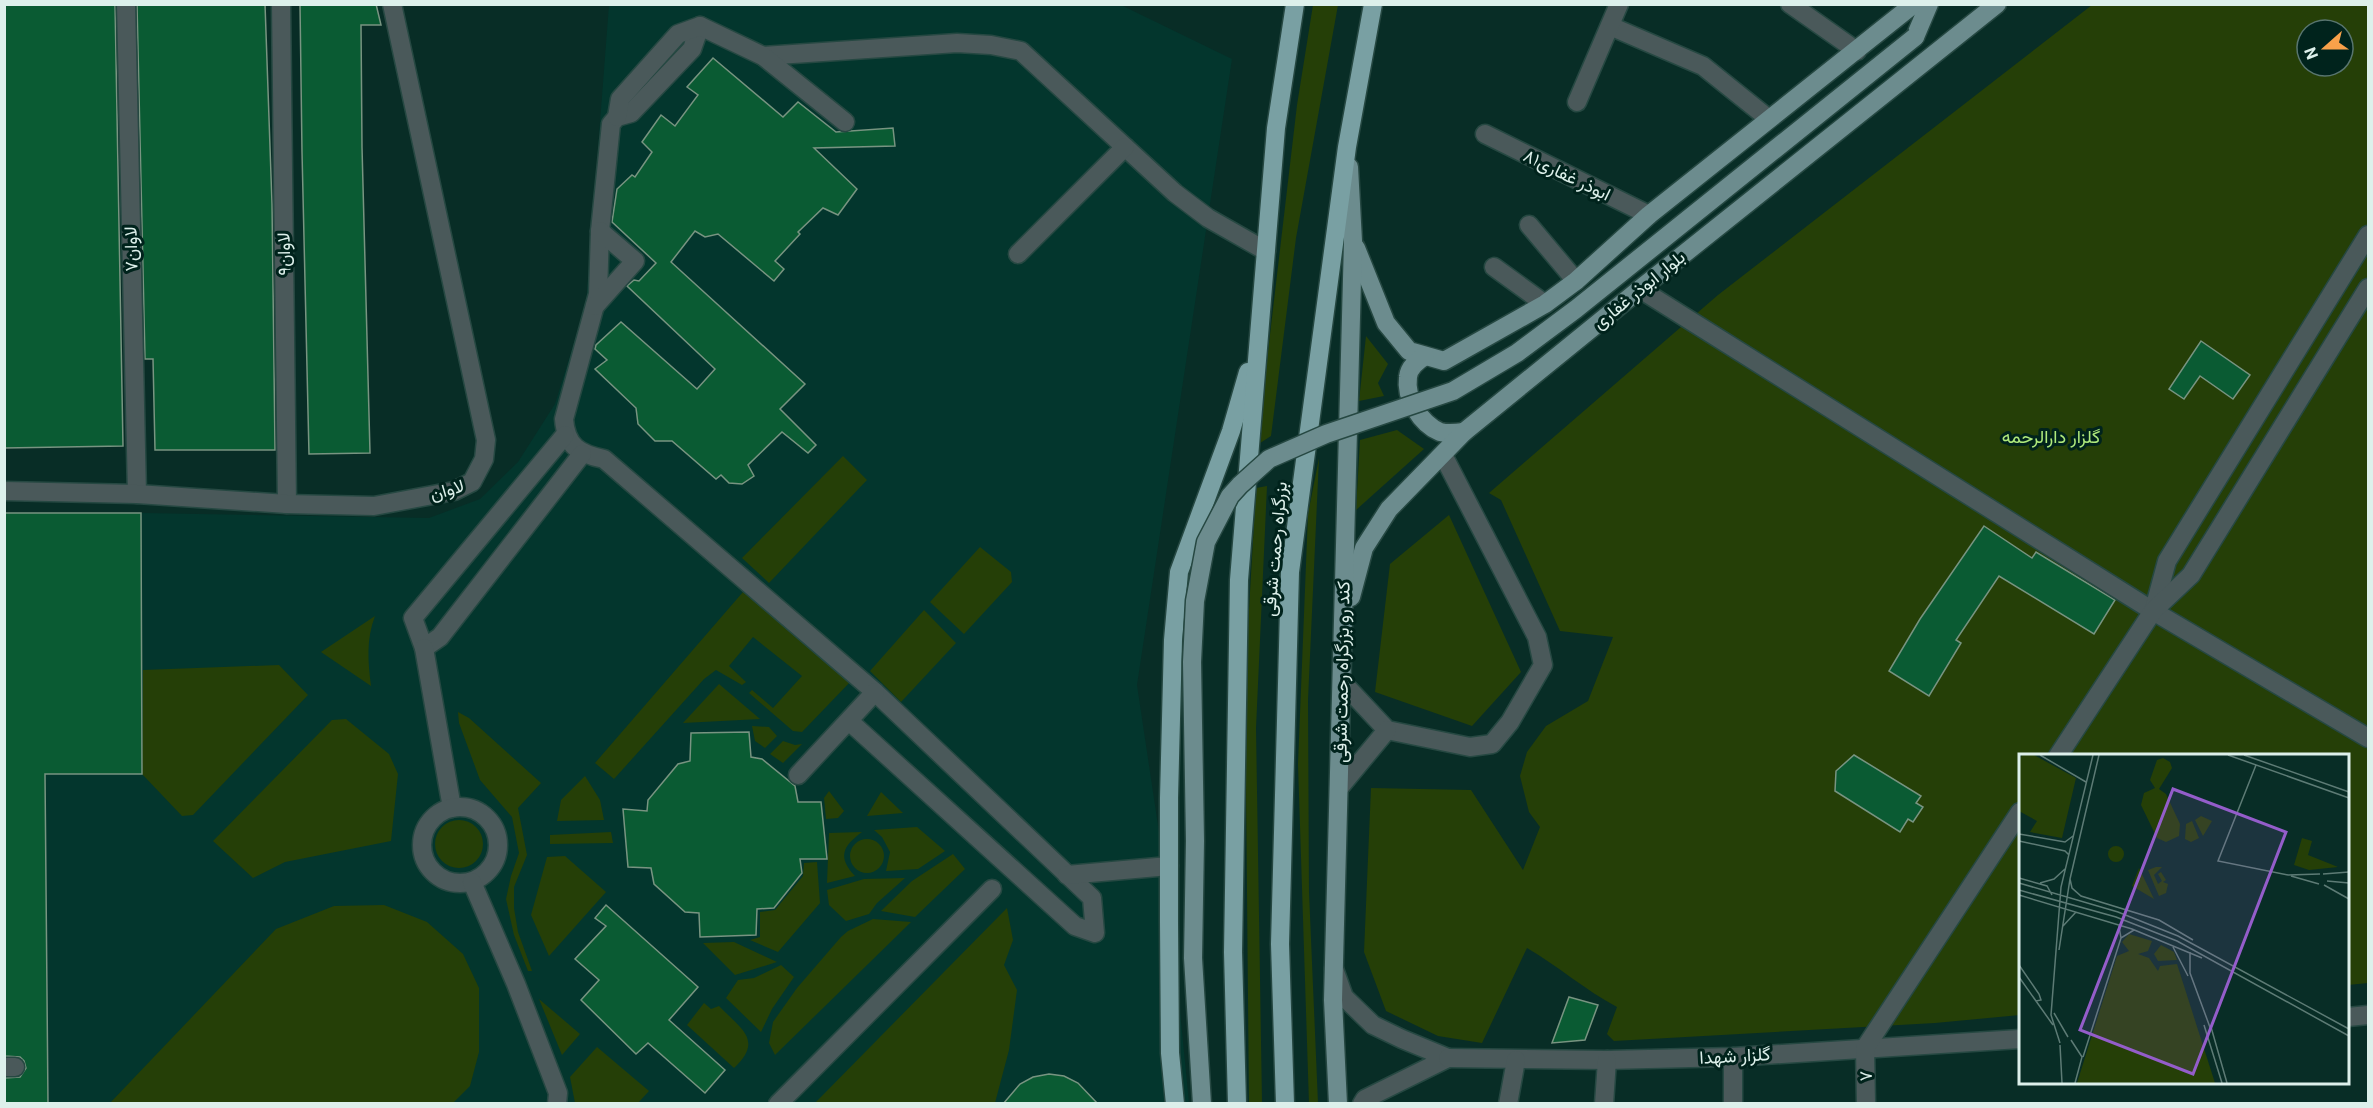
<svg xmlns="http://www.w3.org/2000/svg" width="2373" height="1108" viewBox="0 0 2373 1108" font-family="Roboto,Vazirmatn,sans-serif">
<style>
.built{fill:#03362d}
.green{fill:#253f07;fill-rule:evenodd}
.building{fill:#0a5b33;stroke:#789481;stroke-width:1.5}
.lines{fill:none;stroke-linecap:round;stroke-linejoin:round}
.minor-casing{stroke:#264842;stroke-width:21}
.major-casing{stroke:#264842;stroke-width:21}
.highway-casing{stroke:#264842;stroke-width:21}
.minor{stroke:#4a595a;stroke-width:18}
.major{stroke:#6c8c8e;stroke-width:18}
.highway{stroke:#79a0a3;stroke-width:18}
.major-bridge-casing{stroke:#264842;stroke-width:21;stroke-linecap:butt}
.major-bridge{stroke:#6c8c8e;stroke-width:18}
.labels{text-anchor:middle;stroke-width:6;stroke-linejoin:round;paint-order:stroke}
.street-label{font-size:18px;fill:#ddf0eb;stroke:#00231c}
.park-label{font-size:18px;fill:#afea7c;stroke:#00231c}
.inset-road{fill:none;stroke:#5d7b75;stroke-width:1.5}
.view{fill:#945dca;fill-opacity:0.15;stroke:#945dca;stroke-width:3}
.inset-edge{fill:none;stroke:#ddf0eb;stroke-width:3}
</style>
<rect width="100%" height="100%" fill="#082d26"/>
<polygon class="built" points="609,5 1121,5 1232,59 1137,685 1169,899 1189,1103 48,1103 45,774 142,774 141,513 429,518 480,499 518,462 555,404 586,304"/>
<g class="green">
<polygon points="1313,5 1338,5 1296,238 1271,436 1257,445 1297,105"/>
<path d="M2092 5H2368V983L2348 985V756H2020V1015L1935 1023 1614 1041 1607 1034 1617 1007C1585 990 1558 966 1527 948L1482 1043 1438 1036 1386 1011 1364 952 1371 788 1471 790 1523 870 1540 827 1529 812 1520 776 1527 752 1546 726 1588 701 1613 637 1560 631 1501 500 1489 493 1718 295ZM2307 30H2343V66H2307Z"/>
<polygon points="1366,336 1388,364 1378,383 1384,396 1359,401"/>
<polygon points="1397,430 1424,449 1356,510 1360,440"/>
<polygon points="843,456 867,480 769,583 742,558"/>
<polygon points="1319,458 1308,700 1309,892 1318,1103 1309,1104 1298,764 1308,514"/>
<polygon points="1267,486 1256,728 1262,1103 1249,1104 1245,679 1256,488"/>
<polygon points="1449,515 1521,672 1472,726 1375,692 1390,564"/>
<polygon points="980,547 1011,572 1012,582 964,634 930,602"/>
<polygon points="743,592 852,680 802,732 793,731 749,693 752,690 773,708 802,676 753,637 729,666 746,682 742,685 716,670 704,679 614,779 595,763"/>
<polygon points="924,610 956,643 901,702 870,671"/>
<path d="M375 616C366 640 368 661 371 686L321 652Z"/>
<polygon points="279,665 308,695 193,815 182,816 142,774 143,670"/>
<polygon points="719,684 760,719 683,723"/>
<polygon points="458,712 469,718 541,783 518,808 527,855 514,887 514,908 518,932 532,971 528,971 514,935 506,899 511,876 519,853 512,817 480,780 459,723"/>
<polygon points="346,719 389,754 398,774 391,841 285,862 253,878 213,841 332,720"/>
<polygon points="752,726 769,727 777,736 765,748 755,741"/>
<polygon points="783,741 795,745 802,744 783,763 770,754"/>
<polygon points="585,776 600,800 604,820 557,821 561,800"/>
<polygon points="829,791 844,811 838,818 826,819 824,798"/>
<polygon points="881,792 903,813 867,816"/>
<circle cx="459" cy="844" r="24"/>
<polygon points="917,827 945,851 918,869 886,871 890,852 882,837 874,830"/>
<polygon points="611,832 613,843 550,844 550,835"/>
<path d="M862 832C843 846 837 857 855 876L827 883 829 833Z"/>
<circle cx="867" cy="856" r="17"/>
<polygon points="953,854 965,869 915,917 881,911 912,881"/>
<polygon points="565,856 606,892 549,956 531,915 547,857"/>
<polygon points="817,862 820,903 778,952 750,940 760,937 760,912 775,910 803,876 804,863"/>
<polygon points="905,878 877,903 869,914 846,921 829,905 827,890 864,879"/>
<polygon points="384,905 427,922 463,954 479,988 479,1052 470,1086 453,1103 110,1103 276,929 334,906"/>
<polygon points="1007,908 1013,940 1004,965 1017,990 1009,1050 995,1103 815,1103"/>
<polygon points="873,919 911,922 775,1055 769,1043 773,1022 797,988 841,937 848,931"/>
<polygon points="734,942 777,962 735,975 703,943"/>
<polygon points="781,965 794,977 772,1009 761,1032 726,998 738,980 754,978"/>
<polygon points="539,999 580,1034 562,1055"/>
<path d="M704 1003 711 1009 719 1006C741 1029 764 1040 734 1068L687 1025Z"/>
<polygon points="597,1047 649,1091 638,1103 575,1103 570,1077"/>
</g>
<g class="building">
<polygon points="4,4 115,4 123,446 4,448"/>
<polygon points="137,4 265,4 272,204 275,450 155,450 153,359 145,359"/>
<polygon points="300,4 376,4 381,25 361,25 362,147 370,453 309,454 302,152"/>
<polygon points="713,58 783,117 798,102 836,132 893,128 895,146 814,148 857,189 838,215 823,208 798,232 800,234 775,261 784,269 774,281 718,234 705,237 695,231 671,262 805,384 780,409 816,445 808,453 782,432 748,465 754,476 742,484 729,483 721,475 716,479 672,441 655,441 638,424 636,408 595,369 607,360 595,349 596,345 621,322 697,389 715,369 627,286 634,280 639,281 656,263 612,222 617,189 632,175 635,177 652,152 642,142 661,115 675,126 698,95 687,87"/>
<polygon points="2201,341 2250,375 2233,399 2200,376 2184,399 2169,389"/>
<polygon points="4,513 141,513 142,774 45,774 48,1104 4,1104 4,1078 20,1077 26,1068 24,1061 20,1057 4,1056"/>
<polygon points="1984,526 2032,558 2036,552 2115,600 2094,634 1999,576 1956,640 1961,643 1929,696 1889,671 1920,619"/>
<polygon points="749,732 751,757 762,759 795,786 798,802 821,802 827,859 800,859 802,873 774,908 757,909 756,935 700,937 699,913 685,912 654,884 651,868 628,867 623,809 647,811 648,800 678,764 690,761 691,733"/>
<polygon points="1854,755 1921,796 1916,803 1923,807 1913,822 1908,819 1900,832 1835,791 1836,771"/>
<polygon points="606,905 698,987 669,1020 725,1070 705,1093 648,1043 636,1054 581,1000 599,980 575,959 606,926 595,918"/>
<polygon points="1569,997 1598,1005 1585,1040 1552,1043"/>
<polygon points="1049,1074 1064,1076 1078,1083 1098,1104 1003,1104 1020,1084 1033,1077"/>
</g>
<g class="lines">
<g class="minor-casing">
<g id="minor">
<polyline points="126,4 137,494"/>
<polyline points="281,4 287,504"/>
<polyline points="1790,4 1857,51"/>
<path d="M700 26 692 49 631 113 617 117 611 124 600 231 598 294 564 419C566 446 579 454 604 459L875 692 1092 898 1095 933 1075 926 849 721"/>
<polyline points="1610,26 1703,66 1769,119"/>
<polyline points="763,56 957,43 991,45 1021,51 1175,193 1208,218 1266,251"/>
<polyline points="1577,102 1619,4"/>
<polyline points="617,117 620,99 678,34 700,26 763,56 845,122"/>
<polyline points="1485,134 1649,215"/>
<polyline points="1529,225 1576,281"/>
<polyline points="1018,254 1125,147"/>
<polyline points="1494,267 1545,304"/>
<polyline points="1640,289 2153,611 2368,738"/>
<polyline points="595,306 635,261 600,231"/>
<polyline points="565,435 413,618 424,648 440,637 582,454"/>
<polyline points="4,491 137,494 287,504 374,506 454,491 472,482 484,459 486,440 392,4"/>
<polyline points="2154,609 2167,561 2368,235"/>
<polyline points="424,648 452,808"/>
<polyline points="1342,682 1387,730 1470,747 1492,744 1510,722 1543,665 1537,637 1443,455"/>
<polyline points="2058,756 2153,611 2191,575 2368,288"/>
<polyline points="798,775 875,692"/>
<polyline points="1339,788 1387,730"/>
<circle cx="460" cy="845" r="38"/>
<polyline points="1067,875 1169,866"/>
<polyline points="472,882 516,984 558,1093 557,1104"/>
<polyline points="1334,969 1344,997 1373,1025 1402,1039 1448,1058 1365,1099 1362,1104"/>
<polyline points="2348,1017 2368,1015"/>
<polyline points="1448,1058 1607,1060 1733,1057 2020,1039"/>
<polyline points="4,1067 15,1067"/>
<polyline points="778,1104 992,889"/>
<polyline points="1508,1104 1516,1060"/>
<polyline points="1604,1104 1607,1060"/>
<polyline points="1733,1104 1733,1057"/>
<polyline points="1866,1104 1865,1048 2020,812"/>
</g>
</g>
<g class="major-casing">
<g id="major">
<polyline points="1915,37 1929,4"/>
<polyline points="1356,248 1386,323 1409,351 1444,361 1545,304 1576,281 1649,215 1914,4"/>
<path d="M1425 356C1417 361 1409 367 1408 377 1405 399 1421 424 1440 432 1448 434 1457 433 1464 432"/>
<polyline points="1351,597 1364,548 1389,509 1464,432 1640,289 1997,4"/>
<polyline points="1338,1104 1333,1000 1353,241 1349,167"/>
</g>
</g>
<g class="highway-casing">
<g id="highway">
<polyline points="1175,1104 1170,1053 1169,922 1169,798 1173,640 1179,572 1231,431 1248,372"/>
<polyline points="1237,1104 1233,952 1239,580 1276,128 1295,4"/>
<polyline points="1285,1104 1280,944 1290,572 1347,147 1373,4"/>
</g>
</g>
<use href="#minor" class="minor"/>
<use href="#major" class="major"/>
<use href="#highway" class="highway"/>
<g class="major-bridge-casing">
<polyline id="major-bridge" points="1202,1104 1193,958 1195,841 1192,662 1195,601 1206,542 1230,496 1240,485 1269,459 1326,434 1453,391 1517,353 1576,309 1915,37"/>
</g>
<use href="#major-bridge" class="major-bridge"/>
</g>
<g class="labels">
<g class="street-label">
<text transform="translate(1567 175) rotate(26)" y="6">۸۱ابوذر غفاری</text>
<text transform="translate(131 249) rotate(-91)" y="6">۷لاوان</text>
<text transform="translate(284 254) rotate(-91)" y="6">۹لاوان</text>
<text transform="translate(1639 290) rotate(-39)" y="6">بلوار ابوذر غفاری</text>
<text transform="translate(447 490) rotate(-16)" y="6">لاوان</text>
<text transform="translate(1275 549) rotate(-85)" y="6">بزرگراه رحمت شرقی</text>
<text transform="translate(1342 672) rotate(-89)" y="6">کند رو بزرگراه رحمت شرقی</text>
<text transform="translate(1735 1056) rotate(-3)" y="6">گلزار شهدا</text>
<text transform="translate(1866 1076) rotate(-91)" y="6">۷</text>
</g>
<g class="park-label">
<text x="2051" y="443">گلزار دارالرحمه</text>
</g>
</g>
<g transform="translate(2019 754)">
<rect width="330" height="330" fill="#082d26"/>
<path d="M3 1H15L57 24 43 84 11 78 18 67 0 57V6ZM144 4 151 8 153 14 140 35 147 40 161 70 160 82 147 88 138 84 122 51 125 39 136 34 131 26 138 6ZM182 62 193 67 184 82 176 66ZM173 67 180 84 172 88 166 85 167 70ZM283 84 293 87 289 101 319 113 290 116 275 111ZM89 100a8 8 0 1 1 16 0a8 8 0 1 1-16 0ZM137 113H143L135 121 139 130 143 127 139 120 142 118 147 126 144 128 149 130 147 139 140 142 129 116ZM120 114 135 145 113 132ZM110 180 133 187 129 197 119 200 130 204 139 217 141 212 158 210 196 329H58L98 202 110 197 103 188ZM142 191 155 198 158 206 139 207 135 200Z" fill="#253f07"/>
<path class="inset-road" d="M21 1 67 28M209 1 330 44M225 1 330 38M237 11 199 107 269 121 301 120M0 80 46 88 54 82M0 87 46 97 50 101M304 120 330 118M272 122 300 130M0 124 28 132 33 141M51 125 53 134 62 142 140 166 174 186M308 127 330 129M0 129 99 158 159 182 330 275M21 129 35 125 46 115M305 131 330 145M0 136 97 163 158 187 330 282M0 141 113 175 183 204M44 172 57 158M100 172 102 184 115 176M154 193 169 222M40 196 51 125 80 1M171 198V219L192 276M0 211 20 240 22 246 17 247M0 223 34 271M35 259 49 283M185 271 203 329M192 273 208 329M52 286 63 303 56 329M41 289 32 261 42 133 74 1M41 291 43 329M64 303 102 184"/>
<path class="view" d="M154 35 267 78 174 320 61 276Z"/>
<rect width="330" height="330" class="inset-edge"/>
</g>
<rect width="2373" height="1108" fill="none" stroke="#ddf0eb" stroke-width="12"/>
<g transform="translate(2325 48) rotate(249)"><circle r="28" fill="#00231c" stroke="#58756f" stroke-width="1.5"/>
<path d="M0-4.5L10 22L0 15L-10 22Z" fill="#f8a14a"/>
<text y="-9" font-size="16" font-weight="bold" text-anchor="middle" fill="#ddf0eb">N</text>
</g>
</svg>
